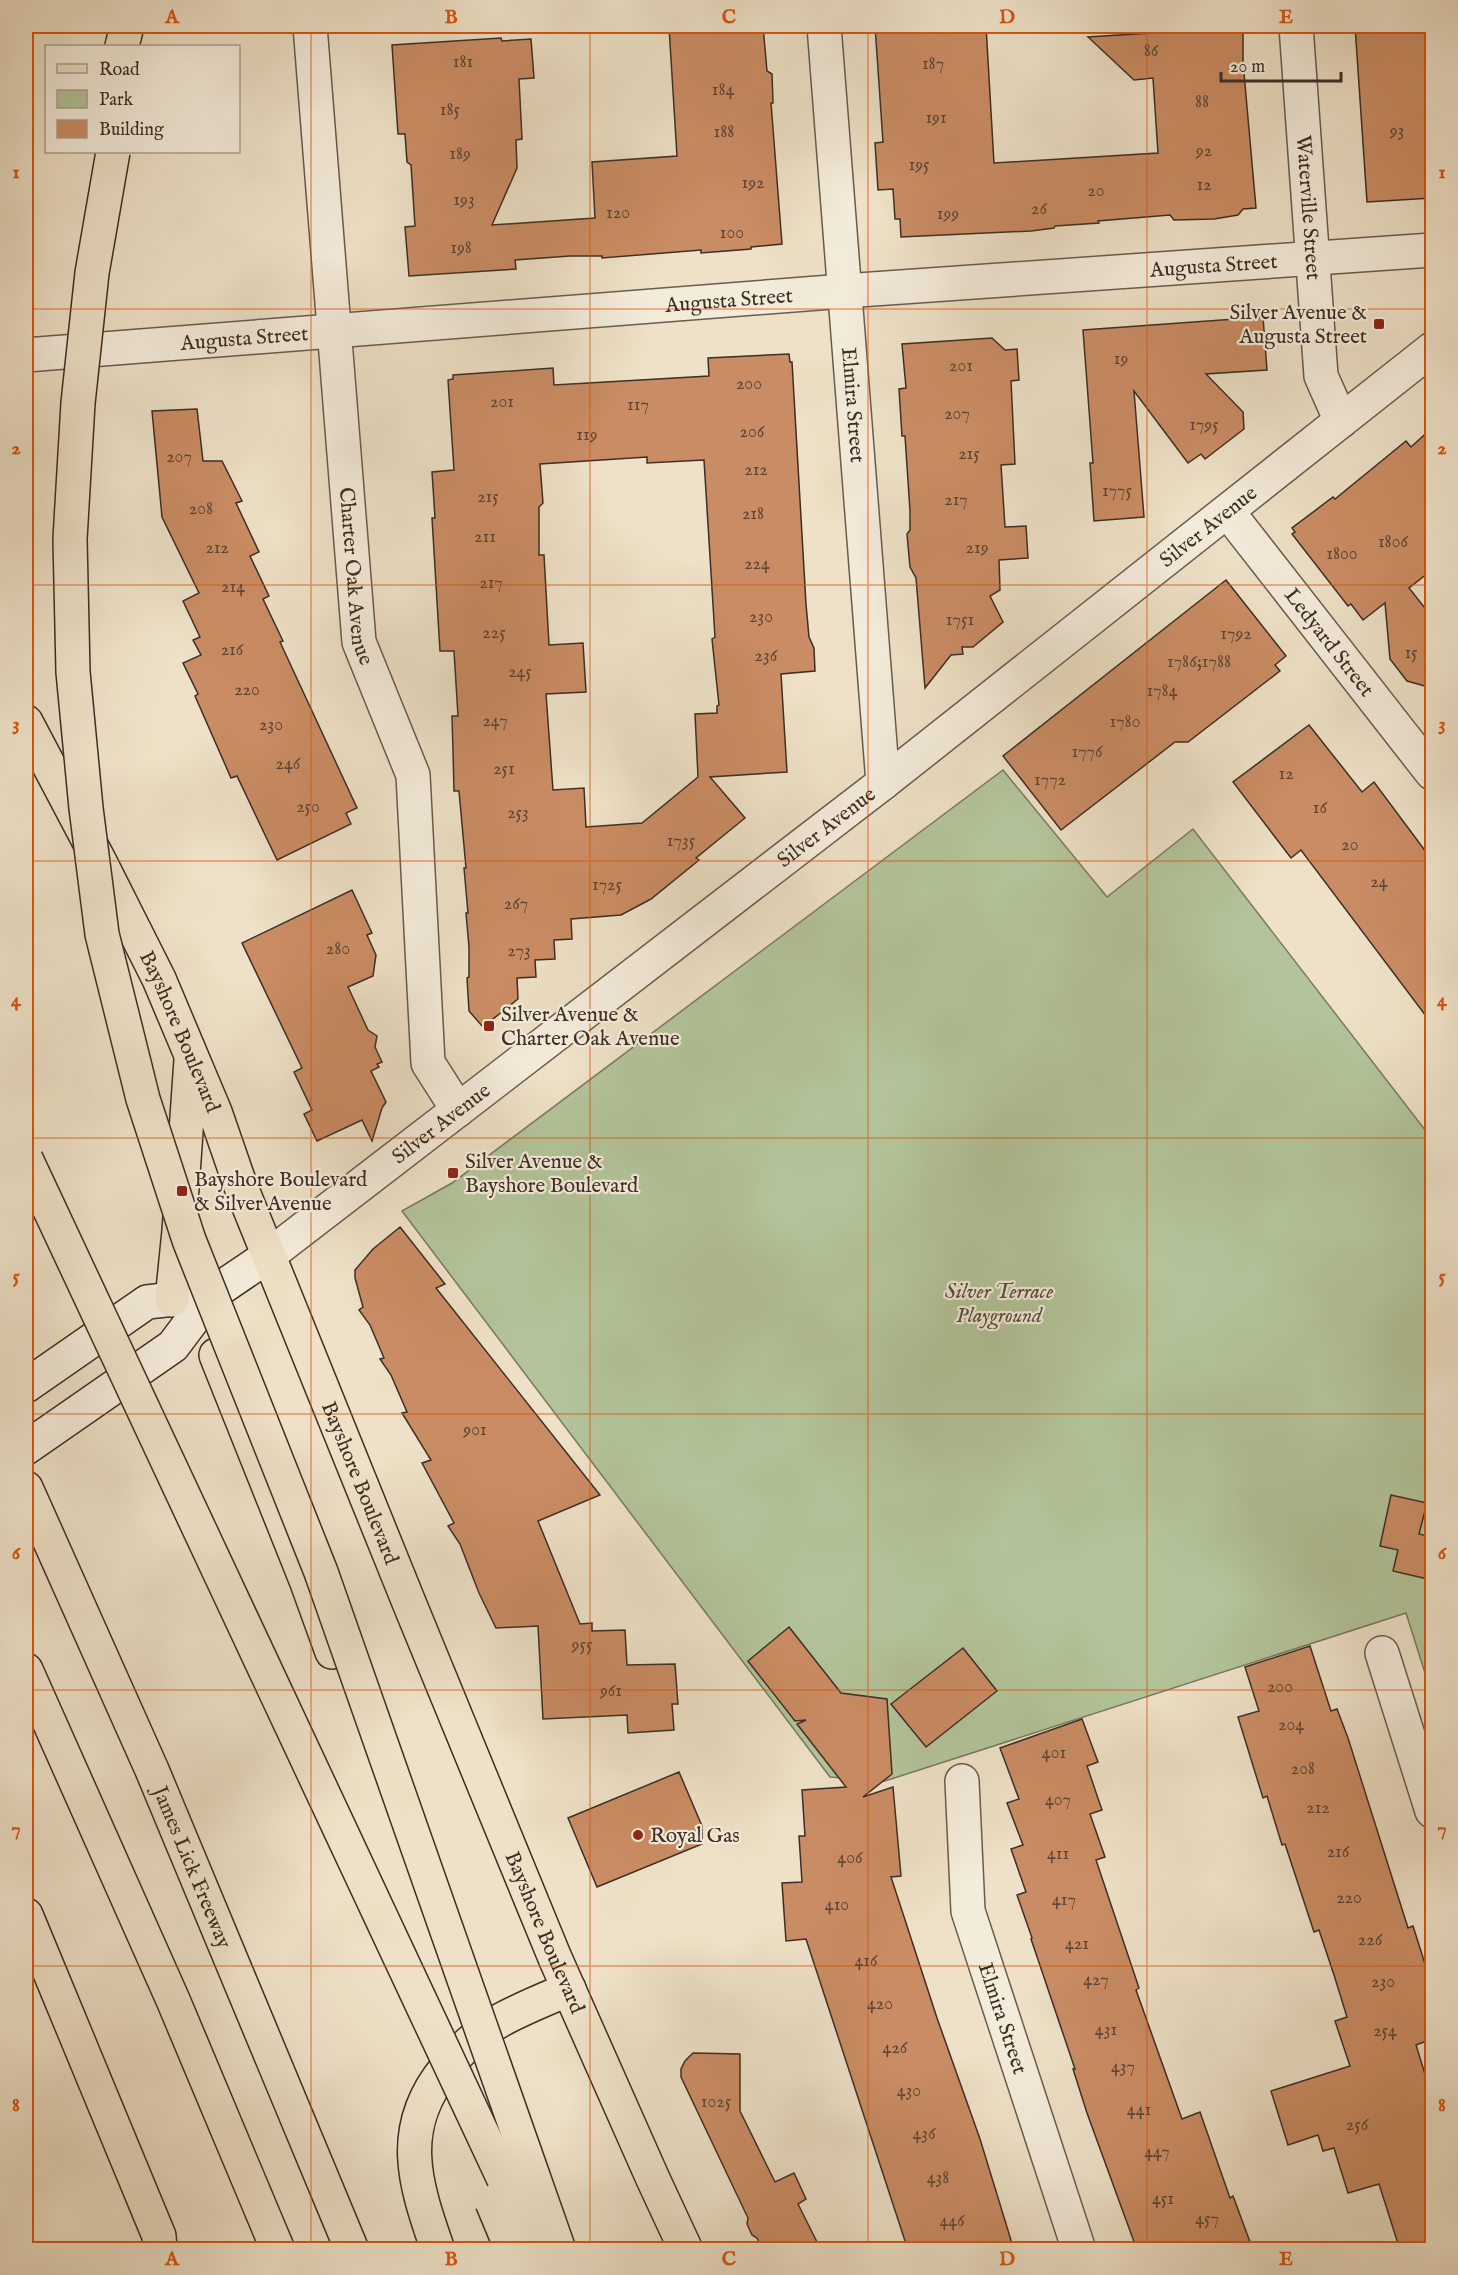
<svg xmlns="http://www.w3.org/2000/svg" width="1458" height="2275" viewBox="0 0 1458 2275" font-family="'IM FELL English',serif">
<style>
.green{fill:#b3c49a;stroke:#787960;stroke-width:1.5}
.building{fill:#ca8c64;stroke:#3d2e26;stroke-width:1.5;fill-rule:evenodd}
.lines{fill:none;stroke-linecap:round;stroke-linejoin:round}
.minor-casing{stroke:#695b4e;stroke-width:36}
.tertiary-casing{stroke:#695b4e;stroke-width:36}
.secondary-casing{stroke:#3d2e26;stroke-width:36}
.primary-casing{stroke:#3d2e26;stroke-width:36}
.motorway-casing{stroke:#3d2e26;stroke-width:36}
.minor{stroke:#f4ecdb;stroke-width:33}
.tertiary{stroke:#f4ecdb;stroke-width:33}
.secondary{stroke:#f4ecdb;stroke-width:33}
.primary{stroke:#eee1c7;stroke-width:33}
.motorway{stroke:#eee1c7;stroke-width:33}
.motorway-bridge-casing{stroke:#3d2e26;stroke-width:36;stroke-linecap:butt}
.motorway-bridge{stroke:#eee1c7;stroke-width:33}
.grid{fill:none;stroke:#d7550f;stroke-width:1.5;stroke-opacity:0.55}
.poi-dot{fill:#8f2418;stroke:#f4ecdb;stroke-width:2}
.labels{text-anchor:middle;stroke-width:4.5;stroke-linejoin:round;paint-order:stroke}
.number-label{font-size:18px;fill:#604636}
.street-label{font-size:21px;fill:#3d2e26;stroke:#f4ecdb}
.poi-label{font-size:21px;fill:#3d2e26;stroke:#f4ecdb;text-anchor:start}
.park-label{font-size:21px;font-style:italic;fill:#554c3d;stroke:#f4ecdb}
.neatline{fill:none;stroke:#d7550f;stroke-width:2}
.grid-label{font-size:20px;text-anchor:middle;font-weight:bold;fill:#d7550f}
</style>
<rect width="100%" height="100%" fill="#eee1c7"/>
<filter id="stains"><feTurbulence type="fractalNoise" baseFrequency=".00333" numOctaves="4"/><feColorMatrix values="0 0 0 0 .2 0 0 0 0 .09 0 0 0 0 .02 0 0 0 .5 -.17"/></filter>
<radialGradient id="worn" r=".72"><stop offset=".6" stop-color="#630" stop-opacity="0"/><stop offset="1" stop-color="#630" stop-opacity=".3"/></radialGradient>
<polygon class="green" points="1003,770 1107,897 1193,829 1432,1139 1432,1695 1406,1613 885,1781 830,1777 402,1211 452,1183"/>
<g class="building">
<polygon points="684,26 763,26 767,71 772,74 773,103 771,103 782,244 751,247 751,249 701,253 701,250 602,258 602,256 570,256 515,260 516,269 409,276 405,227 415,226 411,165 407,162 405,134 398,134 392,45 501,38 502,41 531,39 534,78 519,79 522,139 516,140 517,168 492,225 595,218 592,162 677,156 669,27"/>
<polygon points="875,26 986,26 994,163 1158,153 1153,78 1134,80 1088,37 1151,33 1146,26 1243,26 1243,62 1256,208 1243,209 1238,215 1214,219 1174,220 1170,215 1098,221 1099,223 1055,226 1054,228 1031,231 901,237 900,219 895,219 893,189 878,190 875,143 883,142"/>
<polygon points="1355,26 1432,26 1432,198 1367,202"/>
<polygon points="1263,317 1267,370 1206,374 1243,412 1244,429 1205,459 1201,454 1188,463 1134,391 1144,517 1094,521 1090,463 1093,463 1083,330"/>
<polygon points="992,338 1005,350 1017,349 1019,380 1011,381 1015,464 1001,465 1005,527 1026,526 1028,558 999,560 1000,590 990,596 1003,622 973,647 962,647 963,654 951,655 925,688 916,578 910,567 907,534 910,530 910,511 905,436 902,436 899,389 906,388 902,344"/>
<path d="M789 354 790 362H792L806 604 809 637 814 648 815 671 781 674 787 772 710 777 745 818 696 858 699 860 651 899 621 915 571 919 572 939 554 940 555 959 535 960 536 977 517 978 518 999 483 1027 469 1011 467 978 469 977V947L466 913H468L464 868H466L459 791H454L453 751 452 716H458L454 651H440L432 518H435L432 472 454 470 448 380 453 379V375L553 368 554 385 709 376 708 358ZM647 457V463L704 460 715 637 712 639 719 705 717 706V713L695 714 698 777 642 823 586 827 584 788 553 790 546 694 586 692 583 643 549 645 544 555H539V507L543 503 540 464Z"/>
<polygon points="197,409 203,461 222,461 242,501 236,503 259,552 250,556 269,596 263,599 283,641 280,642 357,808 346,813 351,824 277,860 237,776 231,778 195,696 198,694 183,663 201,655 193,640 200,637 183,601 199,593 162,517 152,411"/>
<polygon points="1432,428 1432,570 1409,588 1432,617 1432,688 1407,681 1390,659 1385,603 1363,620 1351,604 1348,606 1292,534 1295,532 1292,528 1333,497 1335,499 1406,441 1411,447"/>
<polygon points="1226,580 1286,656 1275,665 1280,671 1188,742 1175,742 1061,830 1003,756"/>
<polygon points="1309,725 1362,792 1374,782 1432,860 1432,1024 1301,850 1291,858 1233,782"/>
<polygon points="352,890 372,933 367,935 376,955 373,976 348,987 368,1030 377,1036 375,1047 382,1062 377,1064 379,1067 371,1071 386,1102 382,1108 372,1141 362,1120 317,1141 304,1114 312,1110 294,1072 302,1068 242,943"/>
<polygon points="400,1227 445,1284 436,1288 600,1495 538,1521 580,1624 592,1623 592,1631 625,1630 627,1665 675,1664 678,1704 672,1704 674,1730 628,1733 627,1715 543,1719 538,1626 496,1628 479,1593 460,1544 448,1526 454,1523 422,1463 431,1460 402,1413 407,1412 391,1375 380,1359 384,1358 370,1325 359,1310 363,1307 355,1278 355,1270 373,1249"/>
<polygon points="1391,1495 1427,1503 1419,1534 1432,1537 1432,1580 1393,1571 1398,1550 1380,1546"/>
<polygon points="789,1627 841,1693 887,1699 892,1774 863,1797 893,1787 901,1876 891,1877 937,2018 980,2139 1014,2250 908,2250 806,1939 786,1941 782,1883 802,1882 799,1836 805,1836 802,1790 846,1787 797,1724 806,1720 795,1721 748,1661"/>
<polygon points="1310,1646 1331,1711 1337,1709 1348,1738 1408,1928 1413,1926 1432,1986 1432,2039 1416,2045 1432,2097 1432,2250 1400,2250 1379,2184 1348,2193 1334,2148 1323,2151 1318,2135 1288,2145 1271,2091 1350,2066 1335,2021 1347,2017 1334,1975 1319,1930 1314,1932 1285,1844 1282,1845 1267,1796 1263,1798 1238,1717 1259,1711 1245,1667"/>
<polygon points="963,1648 997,1691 926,1747 891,1704"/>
<polygon points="1082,1719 1098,1762 1087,1766 1102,1810 1090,1814 1105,1857 1096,1860 1139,1988 1136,1990 1182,2119 1200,2112 1230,2198 1233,2196 1253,2250 1137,2250 1087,2113 1073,2069 1075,2069 1031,1939 1032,1938 1017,1895 1026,1892 1011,1849 1023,1845 1007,1803 1019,1799 1000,1748"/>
<polygon points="679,1772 702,1826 702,1844 597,1887 568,1818"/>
<polygon points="693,2053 740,2054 740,2111 775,2182 794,2173 806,2199 798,2204 821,2250 763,2250 757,2238 752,2235 747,2224 748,2218 681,2077 681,2069 685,2061"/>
</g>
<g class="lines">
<g class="minor-casing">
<g id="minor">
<path id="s1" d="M310 26 359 642 413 775 428 1063 458 1110"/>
<path id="s2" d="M824 26 883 783"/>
<path id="s3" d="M1296 26 1321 376 1341 421"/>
<path id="s4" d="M26 355 844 291 1432 250"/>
<path id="s5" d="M1228 512 1432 773"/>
<polyline points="1382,1653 1432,1811"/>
<path id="s6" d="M962 1781 968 1911 1079 2250"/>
</g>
</g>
<g class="tertiary-casing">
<g id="tertiary">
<path id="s7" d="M268 1256 883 783 1432 349"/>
</g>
</g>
<g class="secondary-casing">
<g id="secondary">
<polyline points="26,1386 147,1302 201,1296"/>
<polyline points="26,1448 173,1346 212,1294 268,1256"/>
</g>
</g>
<g class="primary-casing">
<g id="primary">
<path id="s8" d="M26 722 100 862 159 979 215 1112 241 1187 410 1605 555 1958 653 2179 686 2250"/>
<polyline points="172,1300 179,1231 191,1060"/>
</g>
</g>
<g class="motorway-casing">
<g id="motorway">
<polyline points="122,46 127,26"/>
<polyline points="216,1355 306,1580 332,1652"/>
<path id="s9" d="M26 1488 152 1770 352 2250"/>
<polyline points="26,1670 173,2000 278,2250"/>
<polyline points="26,1915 159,2236 160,2250"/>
<path d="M438 2250C414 2182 397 2128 446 2068 461 2049 481 2031 501 2020 523 2008 546 1999 569 1989"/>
</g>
</g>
<use href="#minor" class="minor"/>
<use href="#tertiary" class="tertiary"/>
<use href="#secondary" class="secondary"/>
<use href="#primary" class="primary"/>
<use href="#motorway" class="motorway"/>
<g class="motorway-bridge-casing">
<g id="motorway-bridge">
<polyline points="113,152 92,273 78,403 70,539 73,672 86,808 102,934 143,1099 189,1240 321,1572 559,2250"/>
<polyline points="26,1159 537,2250"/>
<polyline points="492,2202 512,2250"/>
</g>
</g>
<use href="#motorway-bridge" class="motorway-bridge"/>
</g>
<path class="grid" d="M311 26V2250M590 26V2250M868 26V2250M1147 26V2250M26 309H1432M26 585H1432M26 861H1432M26 1138H1432M26 1414H1432M26 1690H1432M26 1966H1432"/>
<g class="poi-dot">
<rect x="1373" y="318" width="12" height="12" rx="3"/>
<rect x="483" y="1020" width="12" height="12" rx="3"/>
<rect x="447" y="1167" width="12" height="12" rx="3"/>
<rect x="176" y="1185" width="12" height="12" rx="3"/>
<circle cx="638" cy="1835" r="6"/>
</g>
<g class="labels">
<g class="number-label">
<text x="1151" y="56">86</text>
<text x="463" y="67">181</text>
<text x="933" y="69">187</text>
<text x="723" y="95">184</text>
<text x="1202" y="107">88</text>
<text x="450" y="115">185</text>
<text x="936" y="123">191</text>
<text x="1397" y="136">93</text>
<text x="724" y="137">188</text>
<text x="1204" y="156">92</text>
<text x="460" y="159">189</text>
<text x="919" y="170">195</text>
<text x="753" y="188">192</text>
<text x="1204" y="190">12</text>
<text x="1096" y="196">20</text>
<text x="464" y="205">193</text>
<text x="1039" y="214">26</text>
<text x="618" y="218">120</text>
<text x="948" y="219">199</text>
<text x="732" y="238">100</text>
<text x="461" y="253">198</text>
<text x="1121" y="364">19</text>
<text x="961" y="371">201</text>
<text x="749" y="389">200</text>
<text x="502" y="407">201</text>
<text x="638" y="410">117</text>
<text x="957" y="419">207</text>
<text x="1204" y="430">1795</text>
<text x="752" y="437">206</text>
<text x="587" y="440">119</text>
<text x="969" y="459">215</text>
<text x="179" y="462">207</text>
<text x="756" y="475">212</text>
<text x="1117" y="496">1775</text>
<text x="488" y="502">215</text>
<text x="956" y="505">217</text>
<text x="201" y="514">208</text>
<text x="753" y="519">218</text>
<text x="485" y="542">211</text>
<text x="1393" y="547">1806</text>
<text x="217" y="553">212</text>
<text x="977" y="553">219</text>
<text x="1342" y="559">1800</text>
<text x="757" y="569">224</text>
<text x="491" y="588">217</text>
<text x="233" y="592">214</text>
<text x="761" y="622">230</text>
<text x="960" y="625">1751</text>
<text x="494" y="638">225</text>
<text x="1236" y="639">1792</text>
<text x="232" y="655">216</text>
<text x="1411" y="658">15</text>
<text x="766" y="661">236</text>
<text x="1199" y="667">1786;1788</text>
<text x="520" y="677">245</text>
<text x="247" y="695">220</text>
<text x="1162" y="696">1784</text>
<text x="495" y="726">247</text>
<text x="1125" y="727">1780</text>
<text x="271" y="730">230</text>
<text x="1087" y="757">1776</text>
<text x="288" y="769">246</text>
<text x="504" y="774">251</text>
<text x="1286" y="779">12</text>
<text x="1050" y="785">1772</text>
<text x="308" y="812">250</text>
<text x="1320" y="813">16</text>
<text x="518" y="818">253</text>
<text x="681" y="846">1735</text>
<text x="1350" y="850">20</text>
<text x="1379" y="887">24</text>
<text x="607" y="890">1725</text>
<text x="516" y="909">267</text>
<text x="338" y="954">280</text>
<text x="519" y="956">273</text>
<text x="475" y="1435">901</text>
<text x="582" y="1650">955</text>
<text x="1280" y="1692">200</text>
<text x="611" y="1696">961</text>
<text x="1291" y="1730">204</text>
<text x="1054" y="1758">401</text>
<text x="1303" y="1774">208</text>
<text x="1058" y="1805">407</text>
<text x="1318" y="1813">212</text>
<text x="1338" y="1857">216</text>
<text x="1058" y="1859">411</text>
<text x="850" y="1863">406</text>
<text x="1349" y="1903">220</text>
<text x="1064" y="1905">417</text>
<text x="837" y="1910">410</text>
<text x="1370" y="1945">226</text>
<text x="1077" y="1949">421</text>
<text x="866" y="1966">416</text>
<text x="1096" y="1985">427</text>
<text x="1383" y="1987">230</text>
<text x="880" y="2009">420</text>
<text x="1106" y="2035">431</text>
<text x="1385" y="2036">254</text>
<text x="895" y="2053">426</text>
<text x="1123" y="2072">437</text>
<text x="909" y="2096">430</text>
<text x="716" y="2107">1025</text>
<text x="1139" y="2115">441</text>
<text x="1357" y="2130">256</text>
<text x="924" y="2139">436</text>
<text x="1157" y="2157">447</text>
<text x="938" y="2183">438</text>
<text x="1163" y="2204">451</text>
<text x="1207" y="2224">457</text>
<text x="952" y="2226">446</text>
</g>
<g class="street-label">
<text dy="7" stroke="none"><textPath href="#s3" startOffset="182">Waterville Street</textPath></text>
<text dy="7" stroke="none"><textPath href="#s4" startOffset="1191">Augusta Street</textPath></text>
<text dy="7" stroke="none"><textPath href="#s4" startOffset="705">Augusta Street</textPath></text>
<text dy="7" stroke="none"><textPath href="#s4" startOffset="219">Augusta Street</textPath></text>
<text dy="7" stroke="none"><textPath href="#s2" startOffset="380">Elmira Street</textPath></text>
<text dy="7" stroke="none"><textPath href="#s7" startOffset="1190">Silver Avenue</textPath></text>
<text dy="7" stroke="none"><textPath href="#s1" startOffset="552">Charter Oak Avenue</textPath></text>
<text dy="7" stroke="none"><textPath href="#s5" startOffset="165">Ledyard Street</textPath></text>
<text dy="7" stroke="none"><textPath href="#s7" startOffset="704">Silver Avenue</textPath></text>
<text dy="7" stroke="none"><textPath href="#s8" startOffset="346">Bayshore Boulevard</textPath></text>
<text dy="7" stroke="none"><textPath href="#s7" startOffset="218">Silver Avenue</textPath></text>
<text dy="7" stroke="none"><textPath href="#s8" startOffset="832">Bayshore Boulevard</textPath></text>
<text dy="7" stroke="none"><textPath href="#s9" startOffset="414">James Lick Freeway</textPath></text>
<text dy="7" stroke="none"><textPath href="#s8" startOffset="1318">Bayshore Boulevard</textPath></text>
<text dy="7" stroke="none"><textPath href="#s6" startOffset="243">Elmira Street</textPath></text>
</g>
<g class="poi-label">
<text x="1367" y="319" text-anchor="end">Silver Avenue &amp;<tspan x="1367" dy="24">Augusta Street</tspan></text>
<text x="501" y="1021">Silver Avenue &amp;<tspan x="501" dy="24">Charter Oak Avenue</tspan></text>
<text x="465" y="1168">Silver Avenue &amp;<tspan x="465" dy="24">Bayshore Boulevard</tspan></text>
<text x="194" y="1186">Bayshore Boulevard<tspan x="194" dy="24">&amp; Silver Avenue</tspan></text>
<text x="650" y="1842">Royal Gas</text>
</g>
<g class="park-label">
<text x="999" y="1298">Silver Terrace<tspan x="999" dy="24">Playground</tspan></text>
</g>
</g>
<rect width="1458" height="2275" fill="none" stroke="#eee1c7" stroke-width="66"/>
<rect x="45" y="45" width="195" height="108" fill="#f4ecdb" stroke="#aba093" stroke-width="1.5"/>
<rect x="57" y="64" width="30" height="9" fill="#eee1c7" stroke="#aba093" stroke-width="1.5"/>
<text x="99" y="75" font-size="18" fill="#3d2e26">Road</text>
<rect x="57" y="90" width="30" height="18" fill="#b3c49a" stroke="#aba093" stroke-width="1.5"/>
<text x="99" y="105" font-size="18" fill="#3d2e26">Park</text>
<rect x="57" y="120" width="30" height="18" fill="#ca8c64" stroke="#aba093" stroke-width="1.5"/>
<text x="99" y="135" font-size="18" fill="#3d2e26">Building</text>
<path d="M1221 72v9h120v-9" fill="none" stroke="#3d2e26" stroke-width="3"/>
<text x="1230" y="72" font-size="18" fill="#3d2e26" stroke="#f4ecdb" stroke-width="4.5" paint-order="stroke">20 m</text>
<rect x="33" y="33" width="1392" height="2209" class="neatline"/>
<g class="grid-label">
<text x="172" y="23">A</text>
<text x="451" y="23">B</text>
<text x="729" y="23">C</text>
<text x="1007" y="23">D</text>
<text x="1286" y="23">E</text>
<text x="16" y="178">1</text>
<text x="1442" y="178">1</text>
<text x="16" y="454">2</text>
<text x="1442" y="454">2</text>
<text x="16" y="730">3</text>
<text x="1442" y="730">3</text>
<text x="16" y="1006">4</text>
<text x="1442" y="1006">4</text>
<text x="16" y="1282">5</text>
<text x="1442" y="1282">5</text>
<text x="16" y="1559">6</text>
<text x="1442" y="1559">6</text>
<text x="16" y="1835">7</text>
<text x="1442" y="1835">7</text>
<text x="16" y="2111">8</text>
<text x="1442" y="2111">8</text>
<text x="172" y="2265">A</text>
<text x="451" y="2265">B</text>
<text x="729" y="2265">C</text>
<text x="1007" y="2265">D</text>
<text x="1286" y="2265">E</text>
</g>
<rect width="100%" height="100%" filter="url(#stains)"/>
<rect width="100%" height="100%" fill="url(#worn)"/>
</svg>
